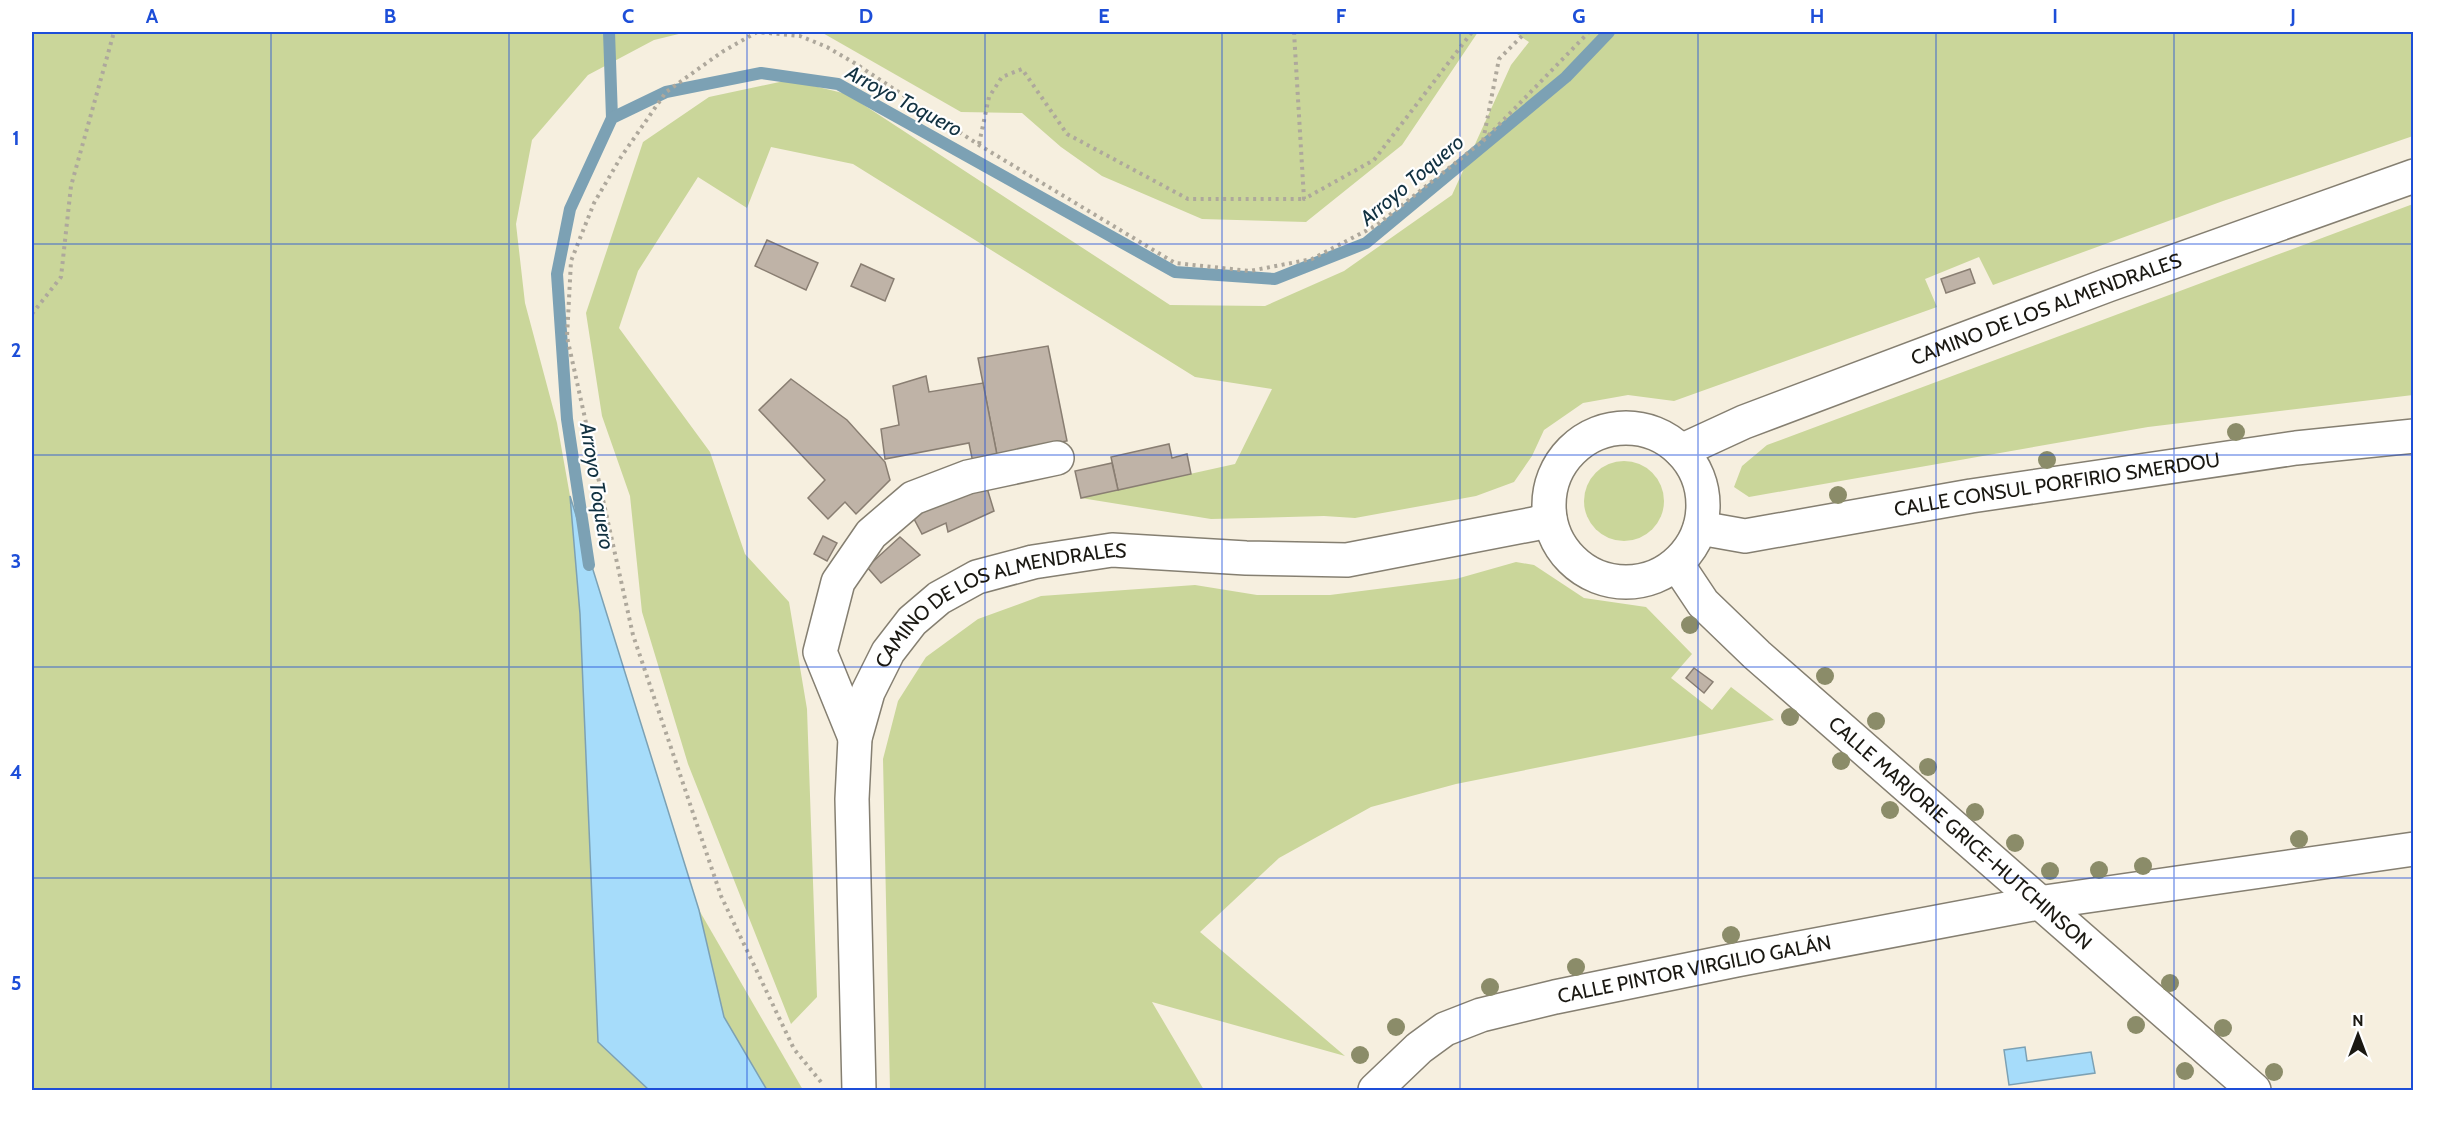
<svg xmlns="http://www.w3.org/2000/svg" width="2445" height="1122" viewBox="0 0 2445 1122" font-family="Cabin,sans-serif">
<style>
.green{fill:#cad69a}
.water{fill:#a6dcfa;stroke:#7ca1b4;stroke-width:1.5}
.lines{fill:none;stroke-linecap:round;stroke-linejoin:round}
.stream{stroke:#7ca1b4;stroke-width:12}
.building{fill:#bfb3a7;stroke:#897e72;stroke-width:1.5}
.street-casing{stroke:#857f71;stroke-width:36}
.path{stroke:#aea89c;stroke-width:4;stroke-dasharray:3 4.5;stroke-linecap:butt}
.street{stroke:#fff;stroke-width:33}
.tree{fill:#8b8c69}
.grid{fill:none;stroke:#1d4ed8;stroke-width:1.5;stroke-opacity:0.55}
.labels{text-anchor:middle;stroke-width:4.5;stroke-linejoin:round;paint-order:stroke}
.street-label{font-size:20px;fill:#1a1812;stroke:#fff}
.water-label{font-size:21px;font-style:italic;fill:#113141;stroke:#fff}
.neatline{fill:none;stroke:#1d4ed8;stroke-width:2}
.grid-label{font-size:20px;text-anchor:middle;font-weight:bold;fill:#1d4ed8}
</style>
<rect width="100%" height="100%" fill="#f6efdf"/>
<g class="green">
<polygon points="32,32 687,32 654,40 588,75 532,140 516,224 525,303 557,423 570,496 580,614 598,1042 649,1090 32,1090"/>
<polygon points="821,32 1478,32 1402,145 1306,222 1202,219 1102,176 1061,147 1022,113 961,112"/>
<polygon points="1514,32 2413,32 2413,136 2223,201 1993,285 1979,257 1925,279 1937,307 1674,401 1628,395 1583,403 1544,430 1532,456 1514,482 1476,496 1355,518 1324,516 1211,519 1081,498 1235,464 1272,389 1195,377 853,164 771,147 747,208 698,177 638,271 619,328 710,452 745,554 789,602 807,709 817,997 791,1024 688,764 642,612 630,496 602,416 586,313 643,142 709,97 789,80 847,94 1170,305 1265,306 1344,271 1452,195 1511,65 1529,42"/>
<polygon points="2413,204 2413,395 2148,427 1749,497 1734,487 1742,466 1767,445"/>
<circle cx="1624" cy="501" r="40"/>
<polygon points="1516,562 1534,565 1584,598 1646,607 1692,654 1671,678 1712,710 1731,687 1774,720 1456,784 1371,807 1279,858 1200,932 1345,1056 1152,1002 1204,1090 890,1090 883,759 898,701 926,657 978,619 1041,596 1195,585 1257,595 1330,595 1456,579"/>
<polygon points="699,910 803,1090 767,1090 724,1017"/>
</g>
<g class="water">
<polygon points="570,496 699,910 724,1017 767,1090 649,1090 598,1042 580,614"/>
<polygon points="2025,1047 2027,1061 2091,1052 2095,1073 2009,1085 2004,1050"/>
</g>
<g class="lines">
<g class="stream">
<polyline points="609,32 612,118"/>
<polyline points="589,565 567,419 557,274 570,209 612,118 666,92 761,73 838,84 1175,272 1275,279 1366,243 1566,77 1609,32"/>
</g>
</g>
<g class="building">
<polygon points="767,240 818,263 806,290 755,266"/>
<polygon points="861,264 894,279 885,301 851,286"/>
<polygon points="1970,269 1975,283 1946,293 1941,279"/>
<polygon points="1048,346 1067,441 1043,445 998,460 978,358"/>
<polygon points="926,376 929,392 983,383 998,460 973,463 969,443 885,459 881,429 899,425 893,386"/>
<polygon points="791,379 847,420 885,462 890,480 856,514 845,502 828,519 808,498 825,480 759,410"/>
<polygon points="1169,444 1172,458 1187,454 1191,474 1118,490 1111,457"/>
<polygon points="1112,463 1118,490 1081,498 1075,471"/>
<polygon points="987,488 994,511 948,532 946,523 922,534 913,517 946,501"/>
<polygon points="823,536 837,543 827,561 814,554"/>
<polygon points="900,537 920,555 881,583 867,567"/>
<polygon points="1694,668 1713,682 1704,693 1686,678"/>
</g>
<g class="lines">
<g class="street-casing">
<g id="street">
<circle cx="1626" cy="505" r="77"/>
<path id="s1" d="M1681 451 1744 422 2108 285 2414 176"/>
<path id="s2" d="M1700 528 1745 536 1971 496 2296 448 2414 436"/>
<path id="s3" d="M1677 564 1703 603 1757 655 2254 1090"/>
<polyline points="855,738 820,652 838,582 871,534 913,498 968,477 1057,458"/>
<path id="s4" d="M859 1090 852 799 855 738 868 692 888 652 912 621 939 598 977 577 1033 562 1112 550 1246 558 1347 560 1534 524 1550 519"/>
<path id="s5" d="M1375 1090 1419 1048 1445 1029 1481 1015 1555 997 1736 960 2038 903 2414 849"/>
</g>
</g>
<g class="path">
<polyline points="1294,32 1304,199 1374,160 1472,32"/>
<polyline points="1483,141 1589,32"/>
<polyline points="979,144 989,97 1002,77 1022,69 1067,134 1188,199 1304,199"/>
<polyline points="32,314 61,277 71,186 114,32"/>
<polyline points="821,1082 794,1049 721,896 633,635 567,337 571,261 594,203 621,157 666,92 722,52 757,32 800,36 827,47 856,64 979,145 1175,263 1250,271 1312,259 1377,225 1483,141 1499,59 1526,32"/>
</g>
<use href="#street" class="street"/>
</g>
<g class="tree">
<circle cx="2236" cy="432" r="9"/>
<circle cx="2047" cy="460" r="9"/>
<circle cx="1838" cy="495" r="9"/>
<circle cx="1690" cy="625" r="9"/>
<circle cx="1825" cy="676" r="9"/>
<circle cx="1790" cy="717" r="9"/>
<circle cx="1876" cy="721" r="9"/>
<circle cx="1841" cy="761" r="9"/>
<circle cx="1928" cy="767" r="9"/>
<circle cx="1890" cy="810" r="9"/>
<circle cx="1975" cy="812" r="9"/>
<circle cx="2299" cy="839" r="9"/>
<circle cx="2015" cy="843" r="9"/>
<circle cx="2143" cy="866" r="9"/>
<circle cx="2099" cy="870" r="9"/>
<circle cx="2050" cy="871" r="9"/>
<circle cx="1731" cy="935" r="9"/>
<circle cx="1576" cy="967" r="9"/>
<circle cx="2170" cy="983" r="9"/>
<circle cx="1490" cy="987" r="9"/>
<circle cx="2136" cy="1025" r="9"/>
<circle cx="1396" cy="1027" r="9"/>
<circle cx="2223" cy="1028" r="9"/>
<circle cx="1360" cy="1055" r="9"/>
<circle cx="2185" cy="1071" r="9"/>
<circle cx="2274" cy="1072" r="9"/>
</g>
<path class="grid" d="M271 32V1090M509 32V1090M747 32V1090M985 32V1090M1222 32V1090M1460 32V1090M1698 32V1090M1936 32V1090M2174 32V1090M32 244H2414M32 455H2414M32 667H2414M32 878H2414"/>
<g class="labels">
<g class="street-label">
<text dy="7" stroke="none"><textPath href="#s1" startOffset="392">CAMINO DE LOS ALMENDRALES</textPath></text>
<text dy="7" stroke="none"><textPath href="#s2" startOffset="362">CALLE CONSUL PORFIRIO SMERDOU</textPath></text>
<text dy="7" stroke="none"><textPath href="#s4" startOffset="572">CAMINO DE LOS ALMENDRALES</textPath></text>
<text dy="7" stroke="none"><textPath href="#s3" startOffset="392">CALLE MARJORIE GRICE-HUTCHINSON</textPath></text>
<text dy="7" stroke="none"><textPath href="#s5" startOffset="350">CALLE PINTOR VIRGILIO GALÁN</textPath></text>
</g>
<g class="water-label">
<text transform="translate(904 101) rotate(28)" y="7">Arroyo Toquero</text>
<text transform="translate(1412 180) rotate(-40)" y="7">Arroyo Toquero</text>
<text transform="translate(597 486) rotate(81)" y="7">Arroyo Toquero</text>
</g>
</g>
<rect width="2445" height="1122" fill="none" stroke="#ffffff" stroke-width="66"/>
<g transform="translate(2358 1035)" stroke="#ffffff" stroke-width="4.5" paint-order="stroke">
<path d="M0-4.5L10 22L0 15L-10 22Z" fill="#1a1812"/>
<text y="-9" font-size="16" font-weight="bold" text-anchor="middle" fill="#1a1812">N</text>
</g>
<rect x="33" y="33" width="2379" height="1056" class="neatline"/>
<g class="grid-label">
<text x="152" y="23">A</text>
<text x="390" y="23">B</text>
<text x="628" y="23">C</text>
<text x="866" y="23">D</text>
<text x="1104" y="23">E</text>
<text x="1341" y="23">F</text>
<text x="1579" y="23">G</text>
<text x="1817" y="23">H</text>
<text x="2055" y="23">I</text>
<text x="2293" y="23">J</text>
<text x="16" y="145">1</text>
<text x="16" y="357">2</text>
<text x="16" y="568">3</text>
<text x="16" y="779">4</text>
<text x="16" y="990">5</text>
</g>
</svg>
